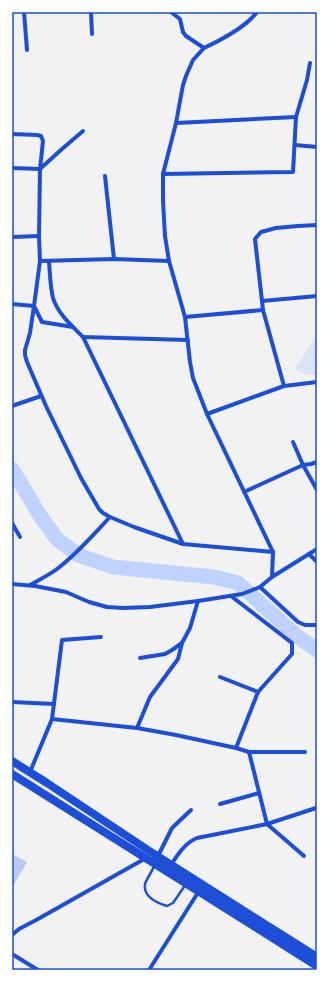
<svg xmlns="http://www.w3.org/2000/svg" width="329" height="982" viewBox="0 0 329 982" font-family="'Alegreya Sans',sans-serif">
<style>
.green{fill:#dbe4f7}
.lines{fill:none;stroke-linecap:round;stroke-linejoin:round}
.river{stroke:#bfd3fe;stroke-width:15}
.building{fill:#bdc9ec}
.service{stroke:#1d4ed8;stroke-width:2.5}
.minor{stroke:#1d4ed8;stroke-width:4}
.trunk{stroke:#1d4ed8;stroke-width:8}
.neatline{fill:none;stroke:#1d4ed8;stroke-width:1.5}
</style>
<rect width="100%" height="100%" fill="#f2f2f2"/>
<polygon class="green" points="317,338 317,376 305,374 295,369 313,341"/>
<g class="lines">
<polyline class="river" points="12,469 41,517 57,539 78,555 113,567 214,577 238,583 298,637 317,650"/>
</g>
<polygon class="building" points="12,854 27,862 12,888 12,868 13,866 12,865"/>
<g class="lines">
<path class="service" d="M154 866C152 872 147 878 145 884 143 897 157 903 167 906L173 903 186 884"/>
<g class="minor">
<polyline points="24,12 27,50"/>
<polyline points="91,12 92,34"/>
<polyline points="171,12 180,19 183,32 186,36 204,48 193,60 186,76 183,85 176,123 163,174 163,201 165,236 169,261 185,317 190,362 193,378 207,414 273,552 272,577"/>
<path d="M204 48C221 40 246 27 257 12"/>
<polyline points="176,123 296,117"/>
<polyline points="12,134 37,135 41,136 43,141 40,169 39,236 40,261 34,306 30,333 25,350 25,355 27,362 46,406 81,478 99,509 103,513 110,517 134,527 183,544 273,552"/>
<polyline points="295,145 317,147"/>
<polyline points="12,168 40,169"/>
<polyline points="41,168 62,149 83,131"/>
<polyline points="163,174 293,172 296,117 307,80 310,63"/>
<polyline points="105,176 114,259"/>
<polyline points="12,237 39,236"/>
<polyline points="40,261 114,259 169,261"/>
<path d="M49 261C50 273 50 286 53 298 58 314 72 326 83 337L183 544"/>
<polyline points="262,301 317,296"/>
<polyline points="12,304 34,306"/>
<polyline points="34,306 42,322 73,327"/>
<polyline points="185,317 263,310"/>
<polyline points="83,337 188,340"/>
<polyline points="284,386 263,310 255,239 261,232 276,228 298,226 317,225"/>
<polyline points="12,406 41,396"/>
<polyline points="207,414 284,386 317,382"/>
<polyline points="293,442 303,465 311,464 317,462"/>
<polyline points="244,492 303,465 317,490"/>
<polyline points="12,523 20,537"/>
<polyline points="309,554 317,562"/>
<polyline points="12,584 35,586 66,592 89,602 107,607 123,608 150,607 198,601 242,594 260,587 272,577 317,549"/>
<path d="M30 585C39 580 49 575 57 569 77 554 93 535 110 517"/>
<polyline points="260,587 298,622 305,625 317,625"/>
<polyline points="231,596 292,643 292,654 258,692 236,748"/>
<polyline points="140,658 165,654 172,650 182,643"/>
<polyline points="220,677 258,692"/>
<polyline points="12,702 54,704"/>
<polyline points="52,719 137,728 176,735 236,748 249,752 305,752"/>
<polyline points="137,728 150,697 178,659 182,643 190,628 198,601"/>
<polyline points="249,752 267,824"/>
<polyline points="30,772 52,719 62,640 101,637"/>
<polyline points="220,804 259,793"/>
<polyline points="267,824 304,856"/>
<polyline points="158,856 172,828 191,810"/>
<path d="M171 865C178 854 185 843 197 838L267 824 316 808 317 806"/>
<polyline points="12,935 19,929 38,919 146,858"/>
<polyline points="12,954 38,970"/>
<polyline points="149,970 199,891"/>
</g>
<g class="trunk">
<polyline points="12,761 47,783 154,854 317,957"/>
<polyline points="12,774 317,966"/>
</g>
</g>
<rect width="329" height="982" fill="none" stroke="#ffffff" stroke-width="26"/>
<rect x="13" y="13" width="303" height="956" class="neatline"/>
</svg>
